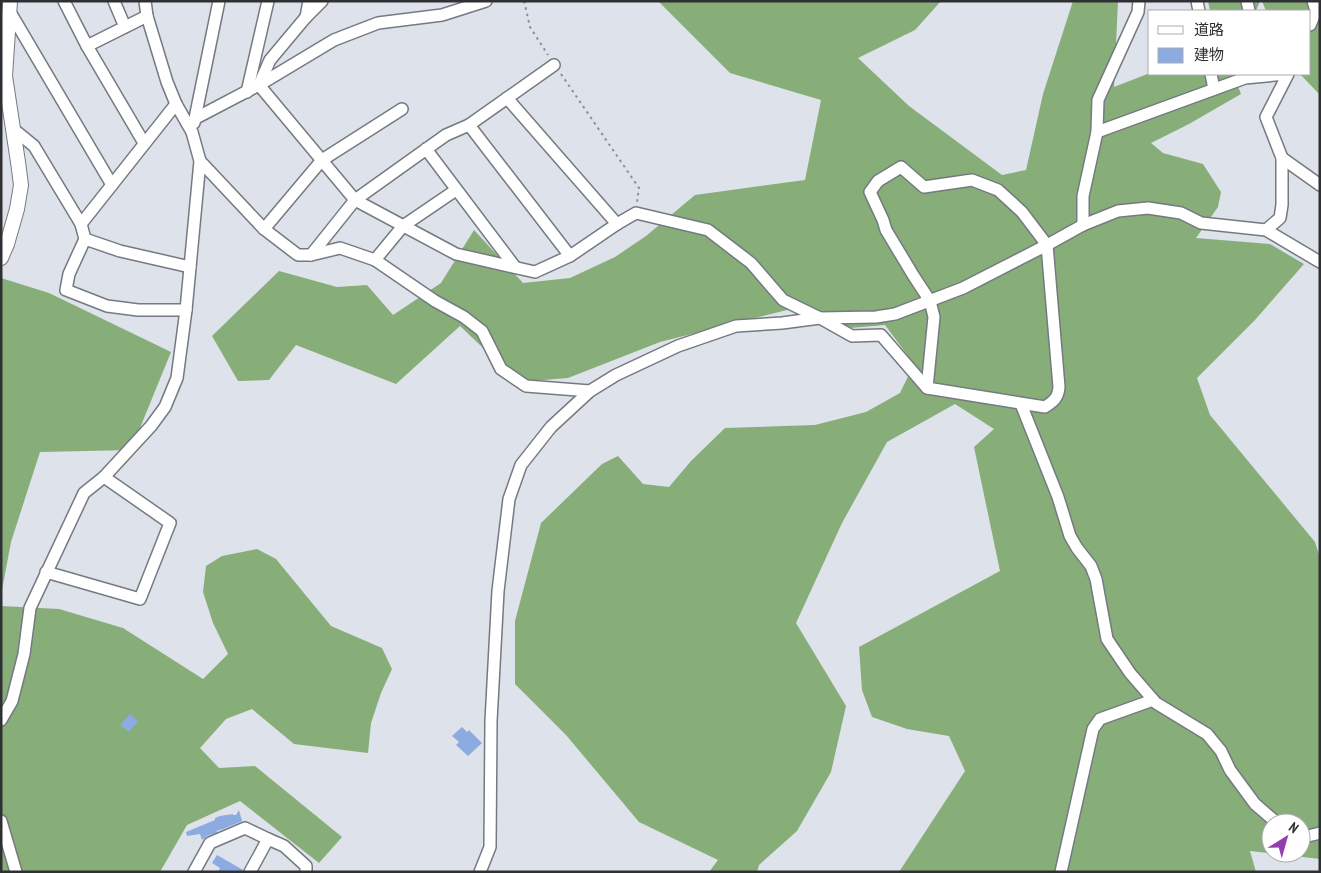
<svg xmlns="http://www.w3.org/2000/svg" width="1321" height="873" viewBox="0 0 1321 873" font-family="'PT Sans Narrow','Noto Sans JP',sans-serif">
<style>
.forest{fill:#87ae79;fill-rule:evenodd}
.building{fill:#8cabe1}
.lines{fill:none;stroke-linecap:round;stroke-linejoin:round}
.minor-casing{stroke:#757980;stroke-width:14}
.tertiary-casing{stroke:#757980;stroke-width:16}
.path{stroke:#8c8f95;stroke-width:2;stroke-dasharray:2.5 4;stroke-linecap:butt}
.minor{stroke:#fff;stroke-width:11}
.tertiary{stroke:#fff;stroke-width:14}
</style>
<rect width="100%" height="100%" fill="#dee2ea"/>
<g class="forest">
<path d="M658 1H941L915 30 858 58 909 106 1002 175 1026 170 1043 94 1073 1H1118L1114 87 1150 73 1233 74 1241 94 1189 124 1151 143 1163 153 1203 164 1221 192 1218 207 1196 238 1270 244 1304 264 1255 320 1197 378 1210 415 1315 542 1320 558V859L1250 851 1256 872H899L965 771 949 736 907 729 872 717 862 690 859 647 1000 571 974 447 994 429 955 404 887 442 842 523 796 623 846 706 831 772 797 831 759 865 757 872H709L718 860 639 822 566 735 515 684V621L541 523 602 464 618 456 643 484 669 487 691 461 725 428 815 425 866 412 900 393 914 364 885 325 839 329 807 305 660 342 568 378 519 382 460 326 396 384 296 345 269 380 238 381 212 336 279 271 337 287 367 285 393 315 441 283 474 230 523 283 570 278 615 257 646 236 695 195 805 180 821 100 730 73ZM1271 823H1301V853H1271Z"/>
<polygon points="1208,1 1260,1 1256,11 1210,11"/>
<polygon points="1262,1 1320,1 1320,95 1300,74 1310,74 1310,11 1266,11"/>
<polygon points="1,278 49,293 171,352 131,450 40,452 11,542 1,595"/>
<polygon points="257,549 276,559 331,626 382,648 392,669 381,693 371,723 368,753 294,744 252,709 226,719 200,748 219,768 255,766 342,837 319,863 240,801 187,825 160,872 1,872 1,606 59,609 123,628 203,679 228,654 213,623 203,592 206,566 222,556"/>
</g>
<g class="building">
<polygon points="130,714 138,721 129,732 120,725"/>
<polygon points="462,727 467,732 469,730 482,743 468,756 456,745 459,742 452,736"/>
<polygon points="239,810 242,821 223,829 216,831 218,832 207,836 202,840 200,834 187,836 186,832 215,820 215,818 220,816 233,814 233,815 236,815"/>
<polygon points="217,855 243,870 243,872 218,872 220,868 212,863"/>
</g>
<g class="lines">
<g class="minor-casing">
<g id="minor">
<polyline points="64,1 87,46 144,143"/>
<polyline points="114,1 125,27"/>
<polyline points="309,1 306,17 270,60 259,85 355,200 456,254 535,272 570,256 617,224 636,213 708,230 751,263 783,300 820,318 852,336 881,335 927,388"/>
<polyline points="1197,1 1199,11"/>
<polyline points="1247,1 1249,11"/>
<polyline points="10,12 112,185"/>
<polyline points="306,17 322,1"/>
<polyline points="1310,25 1316,11 1313,1"/>
<polyline points="87,46 147,16"/>
<polyline points="1211,74 1214,89"/>
<polyline points="247,92 268,1"/>
<polyline points="507,98 617,224"/>
<polyline points="196,118 259,85 334,40 378,23 442,15 486,1"/>
<polyline points="194,123 219,1"/>
<polyline points="469,125 570,256"/>
<polyline points="12,128 34,146 81,224 85,239 69,274 66,290 107,306 138,310 186,310"/>
<polyline points="1097,132 1245,78 1286,74"/>
<polyline points="426,149 515,267"/>
<polyline points="1282,158 1320,185"/>
<polyline points="200,161 264,229 298,255 311,255 340,248 375,260 435,301 464,317 482,331 501,369 526,386 590,391"/>
<path d="M901 167 924 187 972 180 998 190 1022 212 1047 245 1059 387C1058 398 1054 401 1045 407L927 388 934 317 930 301 913 275 886 230 883 220 870 192 878 181Z"/>
<polyline points="81,224 176,104"/>
<polyline points="1083,225 1083,196 1097,132 1098,100 1138,12 1139,1"/>
<polyline points="264,229 322,160 402,109"/>
<polyline points="1266,230 1280,218 1282,205 1282,158 1266,117 1288,74"/>
<polyline points="85,239 120,251 190,267"/>
<polyline points="311,255 355,200 446,135 469,125 554,65"/>
<polyline points="375,260 403,226 456,190"/>
<polyline points="1021,404 1058,497 1070,536 1077,548 1091,566 1096,579 1107,639 1130,673 1156,703 1207,734 1221,751 1230,770 1255,804 1277,823"/>
<polyline points="46,572 140,599 170,523 104,477"/>
<polyline points="1,720 12,701 24,654 30,608 84,493 104,477 151,426 165,407 177,378 186,310 200,161 192,132 176,104 167,82 147,16 145,1"/>
<polyline points="1,821 16,872"/>
<polyline points="1301,835 1308,836 1320,833"/>
<polyline points="194,872 210,843 245,828 268,839"/>
<polyline points="250,872 268,839 284,846 306,866 306,872"/>
<polyline points="480,872 490,847 491,721 498,591 509,499 521,465 551,427 590,391 616,375 678,346 736,326 782,323 820,318 876,317 895,314 963,288 1047,245 1083,225 1118,211 1148,208 1181,213 1201,223 1266,230 1320,262"/>
<polyline points="1061,872 1093,729 1100,719 1153,700"/>
</g>
</g>
<g class="tertiary-casing">
<polyline id="tertiary" points="1,258 7,244 17,209 21,185 18,162 5,76 10,1"/>
</g>
<g class="path">
<polyline points="524,1 530,27 548,55"/>
<polyline points="561,74 639,188 637,202"/>
</g>
<use href="#minor" class="minor"/>
<use href="#tertiary" class="tertiary"/>
</g>
<rect width="1321" height="873" fill="none" stroke="#2e3033" stroke-width="5"/>
<rect x="1148" y="10" width="162" height="65" fill="#ffffff" stroke="#abacad"/>
<rect x="1158" y="26" width="25" height="8" fill="#ffffff" stroke="#abacad"/>
<text x="1194" y="35" font-size="15" fill="#2e3033">道路</text>
<rect x="1158" y="48" width="25" height="15" fill="#8cabe1" stroke="#abacad"/>
<text x="1194" y="60" font-size="15" fill="#2e3033">建物</text>
<g transform="translate(1286 838) rotate(37)"><circle r="24" fill="#ffffff" stroke="#abacad"/>
<path d="M0-4L9 19L0 12L-9 19Z" fill="#933eac"/>
<text y="-8" font-size="14" font-weight="bold" text-anchor="middle" fill="#2e3033">N</text>
</g>
</svg>
